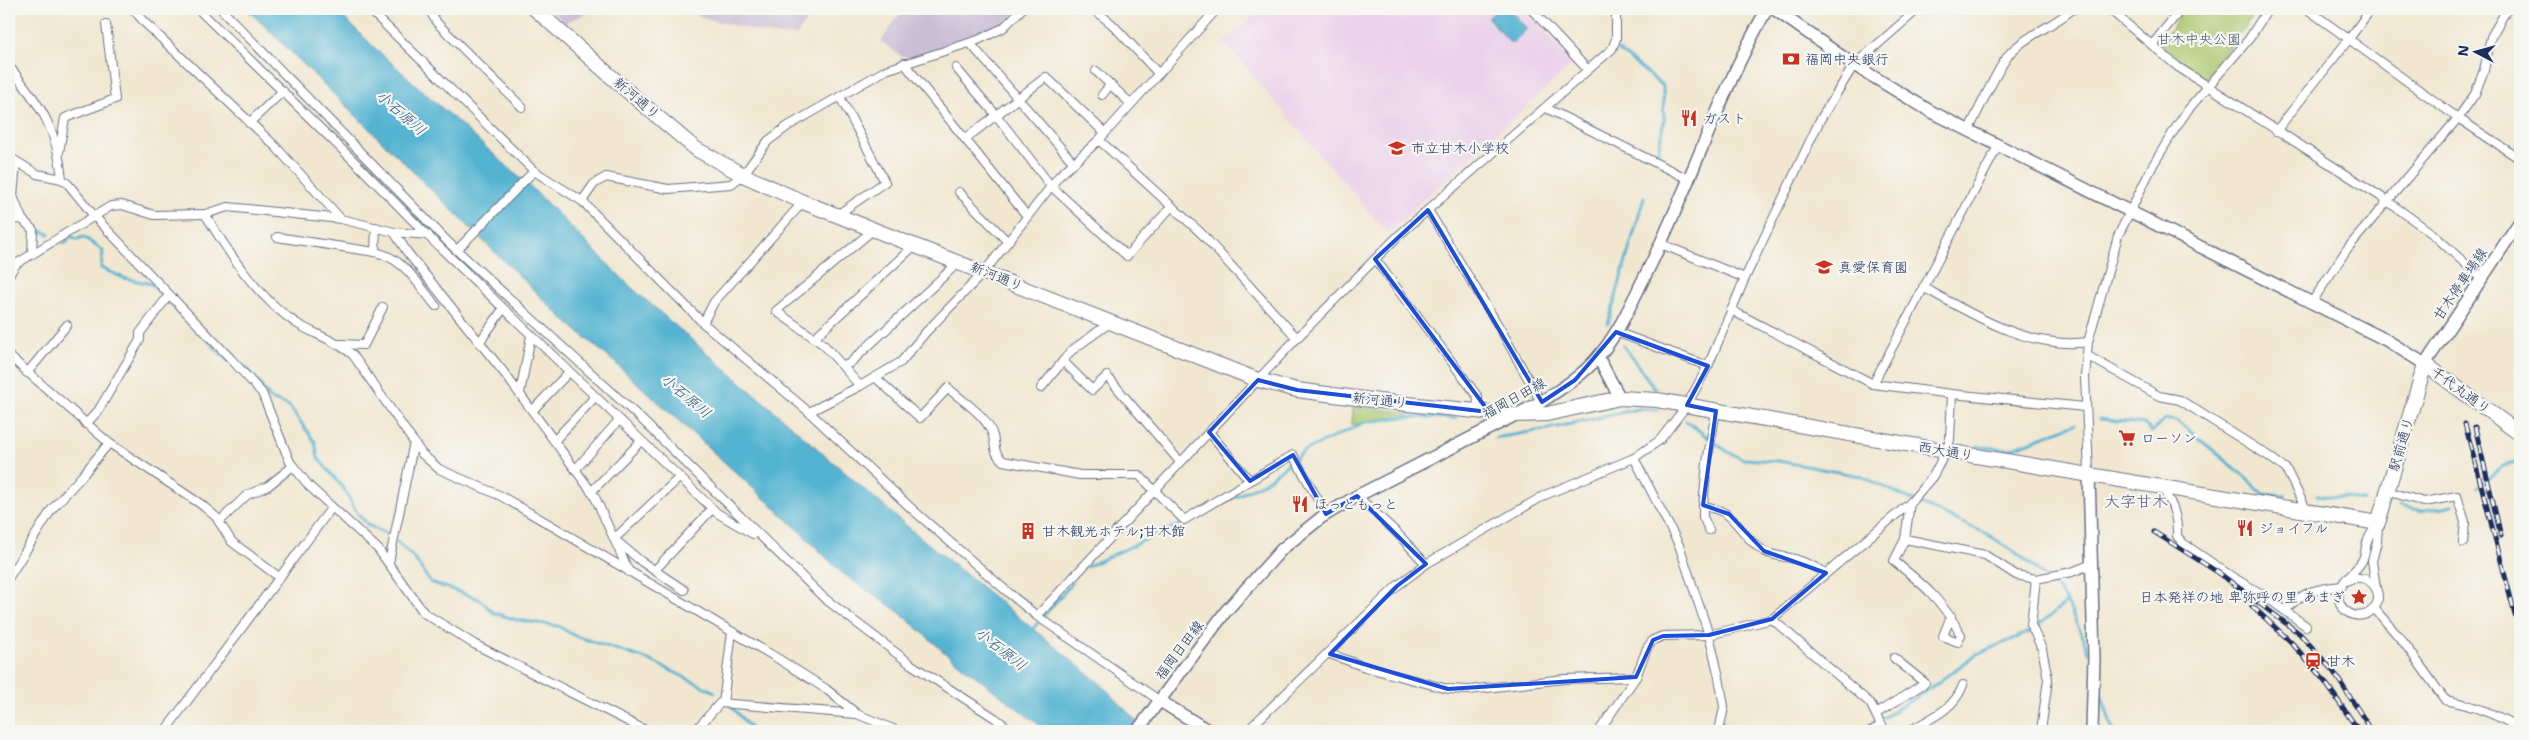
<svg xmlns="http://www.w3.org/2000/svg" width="2529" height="740" viewBox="0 0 2529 740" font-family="'Shantell Sans','Klee One',sans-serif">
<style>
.built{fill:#ecd1ea}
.industrial{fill:#cbbfd5}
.green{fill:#acc76d;stroke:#647b66}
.water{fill:#52b3d1;stroke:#367198}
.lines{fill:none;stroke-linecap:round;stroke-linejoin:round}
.stream{stroke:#52b3d1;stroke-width:3}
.street-casing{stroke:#666f86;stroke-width:10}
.secondary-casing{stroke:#666f86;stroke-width:14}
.highway-casing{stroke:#666f86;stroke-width:16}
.street{stroke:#fff;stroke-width:8}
.secondary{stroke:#fff;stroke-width:11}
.highway{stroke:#fff;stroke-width:14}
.rail-casing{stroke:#1b2f5e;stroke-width:5}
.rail{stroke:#f6f6f2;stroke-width:3;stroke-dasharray:9;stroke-linecap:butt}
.marked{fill:none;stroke:#1d4ed8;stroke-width:4;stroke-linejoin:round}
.labels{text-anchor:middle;stroke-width:4.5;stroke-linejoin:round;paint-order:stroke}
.park-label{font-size:14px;fill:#3f5562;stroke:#f6f6f2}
.poi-label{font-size:14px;fill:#1b2f5e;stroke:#f6f6f2;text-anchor:start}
.street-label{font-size:14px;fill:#1b2f5e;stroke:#f6f6f2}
.water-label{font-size:15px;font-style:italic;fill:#2c5780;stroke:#f6f6f2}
.quarter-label{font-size:16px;fill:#5c5381;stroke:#f6f6f2}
</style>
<rect width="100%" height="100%" fill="#f6f6f2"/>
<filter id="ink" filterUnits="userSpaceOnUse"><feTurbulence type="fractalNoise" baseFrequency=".02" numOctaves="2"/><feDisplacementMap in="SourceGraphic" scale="10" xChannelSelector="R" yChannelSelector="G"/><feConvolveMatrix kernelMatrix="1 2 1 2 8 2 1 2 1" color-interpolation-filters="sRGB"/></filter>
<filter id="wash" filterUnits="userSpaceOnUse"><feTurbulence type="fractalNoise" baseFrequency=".0096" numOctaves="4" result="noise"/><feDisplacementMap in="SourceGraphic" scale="20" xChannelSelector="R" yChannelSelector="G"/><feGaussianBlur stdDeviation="1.12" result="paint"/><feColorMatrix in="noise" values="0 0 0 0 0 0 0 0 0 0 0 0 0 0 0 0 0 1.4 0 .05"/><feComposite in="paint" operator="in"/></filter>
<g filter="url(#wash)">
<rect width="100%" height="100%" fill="#f1e7d0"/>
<polygon class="built" points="1262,9 1526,9 1573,64 1387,233 1224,42"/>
<g class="industrial">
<polygon points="550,9 596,9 565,23"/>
<polygon points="688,9 814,9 797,35 774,35 703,18"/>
<polygon points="903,9 1020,9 1000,25 979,36 915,58 901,56 881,41"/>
</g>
<g class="green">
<polygon points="2185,9 2258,9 2204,80 2161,47 2160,43"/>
<polygon points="1353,407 1408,412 1409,415 1352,425"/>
</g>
<g class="water">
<polygon points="247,9 335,9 376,49 537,193 632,288 915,533 1102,685 1146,731 1047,731 944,652 899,612 842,573 789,521 614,362 561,317"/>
<polygon points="1499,9 1509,9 1527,29 1511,44 1488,18"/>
</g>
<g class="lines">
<g class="stream">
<polyline points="1618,50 1663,86 1664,121 1657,156"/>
<polyline points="33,225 39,230 49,234"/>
<polyline points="64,244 71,236 77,239 84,237 103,251 101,268 124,278 152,284 164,297"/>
<polyline points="169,301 228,361"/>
<polyline points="1608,324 1644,197"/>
<polyline points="1623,345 1655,389"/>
<polyline points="246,367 271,399 289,406 315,442 318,458 344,489 358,514 368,525 387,534"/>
<polyline points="2099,419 2144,424 2152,432 2165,419 2177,421 2235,468 2263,494 2285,496"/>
<polyline points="1686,421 1728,452 1743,459 1778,461 1860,476 1987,534 2019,555 2052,583 2067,602 2089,652"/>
<polyline points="1495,438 1548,429 1638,409 1659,410"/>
<polyline points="1978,447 2011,449 2075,424"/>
<polyline points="2477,487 2503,466 2520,462"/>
<polyline points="2317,495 2364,500"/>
<polyline points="1918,501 1947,462"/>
<polyline points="2399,506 2424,511 2453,505"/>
<polyline points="1195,517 1265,482 1304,451 1366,422 1405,417 1456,418"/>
<polyline points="397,542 415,559 430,582 479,599 494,613 517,620 558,626 575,636 649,660 715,692"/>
<polyline points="1086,567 1185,522"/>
<polyline points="1029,633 1072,583"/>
<polyline points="2098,684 2113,731"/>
<polyline points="731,706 753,731"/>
<polyline points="1862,731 1926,691 1977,654 2030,632 2067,602"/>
</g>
</g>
</g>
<g filter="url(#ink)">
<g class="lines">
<g class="street-casing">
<g id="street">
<polyline points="133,9 144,22 276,147 341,219"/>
<polyline points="198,9 362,169 427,235 717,513 753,534"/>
<polyline points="221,9 449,243 639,417 824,598 912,665 995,718 1012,731"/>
<polyline points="369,9 534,171 582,201 594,184 606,177 668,189 731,184 743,175 768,141 788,126 886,70 978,40 1003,28 1022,9"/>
<polyline points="429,9 437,23 522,107"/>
<polyline points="1093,9 1112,24 1158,73"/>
<polyline points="1531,9 1588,70"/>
<polyline points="2109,9 2178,67 2386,200 2434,235 2481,278"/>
<polyline points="2307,9 2458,118 2520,159"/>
<polyline points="970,43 1073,162"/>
<polyline points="2152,45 2181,9"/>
<polyline points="904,63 1027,216"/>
<path d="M9 66C40 106 57 126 62 179"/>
<polyline points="956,68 996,115 1051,186 1127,256 1172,206"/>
<polyline points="1096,71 1131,104"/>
<polyline points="1102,95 1110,85"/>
<polyline points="1546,108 1688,179"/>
<polyline points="249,123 283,91"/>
<path d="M1968 131C1978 112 2000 62 2013 50 2031 33 2053 26 2073 9"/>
<polyline points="2276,131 2349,39 2371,9"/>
<polyline points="965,139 1046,77 1105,133"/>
<polyline points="1099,140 1201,233 1297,338"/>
<polyline points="59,152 65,118 115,99 106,24"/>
<polyline points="9,157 37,174 62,179 68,184 95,217 231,359 262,393 290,462 309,486 378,549 424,613 474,644 647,731"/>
<polyline points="16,163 13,196 22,219"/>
<polyline points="959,192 1008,242"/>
<polyline points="582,201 703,323"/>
<polyline points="803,202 714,302 703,323 809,412 913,510 1010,594 1037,616 1160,701"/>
<polyline points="1428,210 1501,330 1541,402"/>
<path d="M205 214C230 255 256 296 296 323 315 335 336 340 353 355L422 454 439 469 501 496 777 658 826 689 857 714 898 731"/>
<polyline points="837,215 885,182 840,97"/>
<polyline points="9,220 22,219 33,230 32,254"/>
<polyline points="873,230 776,311 824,345 860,386 901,362 926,332 985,271 1059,176 1099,140 1217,9"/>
<polyline points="394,232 407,252 505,374 594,495 629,572"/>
<polyline points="277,237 375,252 376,227"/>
<polyline points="1661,244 1745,278"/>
<polyline points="457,250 534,171"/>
<path d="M375 252C404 258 417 283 436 306"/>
<polyline points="1375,259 1478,397 1477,411"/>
<polyline points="9,275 16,264 111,206 122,205 154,215 205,214 228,207 341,219 394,232 428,235"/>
<path d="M1923 287C1973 315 2029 350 2088 342"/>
<polyline points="2312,302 2347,249 2458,118 2475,94 2484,70 2491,37 2507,9"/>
<polyline points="1731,310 1873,384 1952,394 2085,407"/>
<polyline points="1111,322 1071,351 1063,361 1092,390 1107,376 1180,462"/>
<polyline points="1616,332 1708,366"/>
<polyline points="814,338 915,245"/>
<polyline points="479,343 503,309"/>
<polyline points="340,344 364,345 383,307"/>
<polyline points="9,356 109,443 202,505 216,517 232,542 279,577"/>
<polyline points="2088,356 2159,396 2180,400 2267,455 2286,469 2307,511"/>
<polyline points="844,366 850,363 959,262"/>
<polyline points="27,373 67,325"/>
<path d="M875 377 920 418 948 388C962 401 985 414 992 433 997 446 991 450 1003 461L1080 475H1139L1184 520 1293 455 1326 514"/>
<polyline points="1873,384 1998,146"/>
<polyline points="1041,388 1063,361"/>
<polyline points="520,393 531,336"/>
<polyline points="533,410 569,372"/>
<polyline points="809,412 860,386"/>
<polyline points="86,424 98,411 140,340 140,333 169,295"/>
<polyline points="1209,432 1250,481"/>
<polyline points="555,440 595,397"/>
<polyline points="1634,458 1679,545 1709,635 1719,677 1724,707 1719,731"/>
<polyline points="576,469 619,420"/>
<polyline points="2089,474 2085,377 2088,342 2118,236 2153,165 2175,129 2187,111 2249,39 2268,9"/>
<polyline points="680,477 614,539 642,562 684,590"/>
<path d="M2161 488C2173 502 2178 517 2177 536L2183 543 2234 578 2262 594 2306 626"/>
<polyline points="2387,491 2424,502 2457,496 2465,522 2463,543"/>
<polyline points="591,492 641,441"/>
<polyline points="1357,496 1396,532 1426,564"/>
<path d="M1910 503 1905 539 1894 561C1924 585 1942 600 1961 635L1958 642 1943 636 1951 616"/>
<path d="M1703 506C1740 511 1736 534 1764 551 1775 557 1786 556 1798 560 1808 563 1817 568 1826 573"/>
<polyline points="219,522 247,495 268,486 293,466"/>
<polyline points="1709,530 1703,517 1703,506 1707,462 1716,411"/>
<polyline points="1905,539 1985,555 2016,575 2036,579"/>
<polyline points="389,562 414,442"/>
<polyline points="655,570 712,509"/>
<polyline points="9,577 52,509 82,476 109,443"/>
<path d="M2346 581C2369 568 2390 597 2370 612 2356 622 2336 610 2339 593 2341 579 2358 571 2363 559 2366 553 2365 546 2368 540 2370 534 2374 529 2378 523"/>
<polyline points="2376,588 2372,561 2377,542 2378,525"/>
<path d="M2374 608 2405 644 2445 700C2472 705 2497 714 2520 729"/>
<path d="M2285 610C2304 591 2315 589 2342 586"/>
<polyline points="1037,616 1297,338 1398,236 1612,49 1616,39 1616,9"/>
<polyline points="1772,619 1870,703 1884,731"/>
<polyline points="1330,654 1368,668 1448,689 1469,690 1564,679 1636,677"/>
<polyline points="723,703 732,632"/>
<polyline points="1877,713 1925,683 1894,658"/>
<polyline points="165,731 332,507"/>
<polyline points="695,731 720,703 857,714"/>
<polyline points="1247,731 1397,586 1426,564 1545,495 1634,458 1660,440 1687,405 1708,366 1745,278 1820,120 1854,65 1918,9"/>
<polyline points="1599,731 1636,677 1647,648 1653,640 1663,636 1709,635 1772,619 1910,503 1933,476 1946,451 1950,440 1952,394"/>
<polyline points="1871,731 1882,725"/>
<path d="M1909 731C1930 719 1955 709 1963 685"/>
<polyline points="2041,731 2048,679 2042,649 2031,625 2036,579 2072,572 2092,564"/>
</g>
</g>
<g class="secondary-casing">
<g id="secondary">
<polyline points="1774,9 1854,65 1930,111 2386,340 2425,364 2520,221"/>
<polyline points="1598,357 1620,398"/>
<polyline points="2089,474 2094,657 2092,731"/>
<polyline points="1160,701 1209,731"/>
<path d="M1137 731 1226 611 1282 549 1322 517 1357 496 1541 402C1562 388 1582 376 1598 357 1618 334 1630 306 1644 278 1689 190 1718 95 1767 9"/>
</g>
</g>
<g class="highway-casing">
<polyline id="highway" points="535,9 633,96 696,149 743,175 803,202 1258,380 1297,390 1379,401 1514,415 1547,414 1620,398 1657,400 1946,451 2378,523 2425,364 2520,434"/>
</g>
<use href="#street" class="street"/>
<use href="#secondary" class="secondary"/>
<use href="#highway" class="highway"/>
<g class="rail-casing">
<g id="rail">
<polyline points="2465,424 2520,633"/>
<polyline points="2475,427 2501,536"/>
<polyline points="2154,532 2219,573 2300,634 2333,671 2372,731"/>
<polyline points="2252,606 2291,642 2323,679 2359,731"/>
</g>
</g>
<use href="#rail" class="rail"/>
</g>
</g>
<path class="marked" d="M1428 210 1542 402 1575 380 1616 332 1708 366 1687 405 1716 411 1703 505 1729 514 1764 551 1826 573 1772 619 1709 635 1663 636 1653 640 1636 677 1448 689 1330 654 1397 586 1426 564 1357 496 1326 514 1293 455 1250 481 1209 432 1258 380 1297 390 1489 412 1375 259Z"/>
<defs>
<g id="bank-bare" transform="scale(1.35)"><path d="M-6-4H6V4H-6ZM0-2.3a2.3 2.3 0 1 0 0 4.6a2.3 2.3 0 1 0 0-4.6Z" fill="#c8321e" stroke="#f6f6f2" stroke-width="2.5" paint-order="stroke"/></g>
<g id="restaurant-bare" transform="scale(1.35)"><path d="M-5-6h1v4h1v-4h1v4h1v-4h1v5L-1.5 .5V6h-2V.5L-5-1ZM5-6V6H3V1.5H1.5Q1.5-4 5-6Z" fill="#c8321e" stroke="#f6f6f2" stroke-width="2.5" paint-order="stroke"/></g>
<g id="school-bare" transform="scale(1.35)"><path d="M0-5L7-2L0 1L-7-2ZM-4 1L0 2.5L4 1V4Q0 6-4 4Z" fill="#c8321e" stroke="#f6f6f2" stroke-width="2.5" paint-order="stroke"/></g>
<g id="supermarket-bare" transform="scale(1.35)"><path d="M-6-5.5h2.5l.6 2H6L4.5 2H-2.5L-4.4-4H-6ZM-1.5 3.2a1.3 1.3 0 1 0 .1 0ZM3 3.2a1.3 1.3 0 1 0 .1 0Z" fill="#c8321e" stroke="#f6f6f2" stroke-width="2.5" paint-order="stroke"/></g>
<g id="building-bare" transform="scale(1.35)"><path d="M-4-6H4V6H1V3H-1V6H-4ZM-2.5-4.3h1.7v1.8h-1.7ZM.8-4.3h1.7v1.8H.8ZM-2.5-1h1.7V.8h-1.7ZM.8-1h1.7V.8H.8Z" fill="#c8321e" stroke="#f6f6f2" stroke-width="2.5" paint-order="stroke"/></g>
<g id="sight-bare" transform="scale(1.35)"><path d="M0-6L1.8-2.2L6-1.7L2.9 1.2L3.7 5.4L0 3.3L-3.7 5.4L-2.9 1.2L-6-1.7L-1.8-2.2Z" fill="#c8321e" stroke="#f6f6f2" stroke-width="2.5" paint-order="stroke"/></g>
<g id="station-bare" transform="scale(1.35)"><path d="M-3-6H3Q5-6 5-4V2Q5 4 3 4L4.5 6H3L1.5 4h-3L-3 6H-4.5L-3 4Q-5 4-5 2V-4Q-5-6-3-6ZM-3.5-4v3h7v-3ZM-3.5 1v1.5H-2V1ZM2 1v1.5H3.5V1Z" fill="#c8321e" stroke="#f6f6f2" stroke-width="2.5" paint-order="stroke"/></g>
</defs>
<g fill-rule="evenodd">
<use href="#bank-bare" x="1791" y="59"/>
<use href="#restaurant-bare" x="1689" y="118"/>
<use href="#school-bare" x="1397" y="148"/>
<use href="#school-bare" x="1824" y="267"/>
<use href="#supermarket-bare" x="2127" y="438"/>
<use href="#restaurant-bare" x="1300" y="504"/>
<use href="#restaurant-bare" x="2245" y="528"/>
<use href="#building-bare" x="1028" y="531"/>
<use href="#sight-bare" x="2359" y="597"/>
<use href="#station-bare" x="2313" y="661"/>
</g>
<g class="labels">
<g class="park-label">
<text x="2199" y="44">甘木中央公園</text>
</g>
<g class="poi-label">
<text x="1805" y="64">福岡中央銀行</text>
<text x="1703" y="123">ガスト</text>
<text x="1411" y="153">市立甘木小学校</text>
<text x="1838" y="272">真愛保育園</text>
<text x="2141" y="443">ローソン</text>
<text x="1314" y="509">ほっともっと</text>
<text x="2259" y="533">ジョイフル</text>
<text x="1042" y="536">甘木観光ホテル;甘木館</text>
<text x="2345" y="602" text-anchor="end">日本発祥の地 卑弥呼の里 あまぎ</text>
<text x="2327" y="666">甘木</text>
</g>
<g class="street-label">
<text transform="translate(637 98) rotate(41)" y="5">新河通り</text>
<text transform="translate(997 276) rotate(22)" y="5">新河通り</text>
<text transform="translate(2460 284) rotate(-56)" y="5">甘木停車場線</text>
<text transform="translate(2461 390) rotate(36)" y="5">千代丸通り</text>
<text transform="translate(1514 398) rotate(-29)" y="5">福岡日田線</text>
<text transform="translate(1380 400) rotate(6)" y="5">新河通り</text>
<text transform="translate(2401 444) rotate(-73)" y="5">駅前通り</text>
<text transform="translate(1946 451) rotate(10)" y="5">西大通り</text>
<text transform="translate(1179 650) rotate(-53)" y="5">福岡日田線</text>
</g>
<g class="water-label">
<text transform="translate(401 113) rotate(41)" y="5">小石原川</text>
<text transform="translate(686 396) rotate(40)" y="5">小石原川</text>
<text transform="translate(1001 649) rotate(38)" y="5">小石原川</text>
</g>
<g class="quarter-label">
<text x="2136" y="507">大字甘木</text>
</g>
</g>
<rect width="2529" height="740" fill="none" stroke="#f6f6f2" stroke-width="30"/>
<g transform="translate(2476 52) rotate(276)" stroke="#f6f6f2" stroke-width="4" paint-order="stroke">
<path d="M0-4L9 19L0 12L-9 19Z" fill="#1b2f5e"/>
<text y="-8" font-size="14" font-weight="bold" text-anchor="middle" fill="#1b2f5e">N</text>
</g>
</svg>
